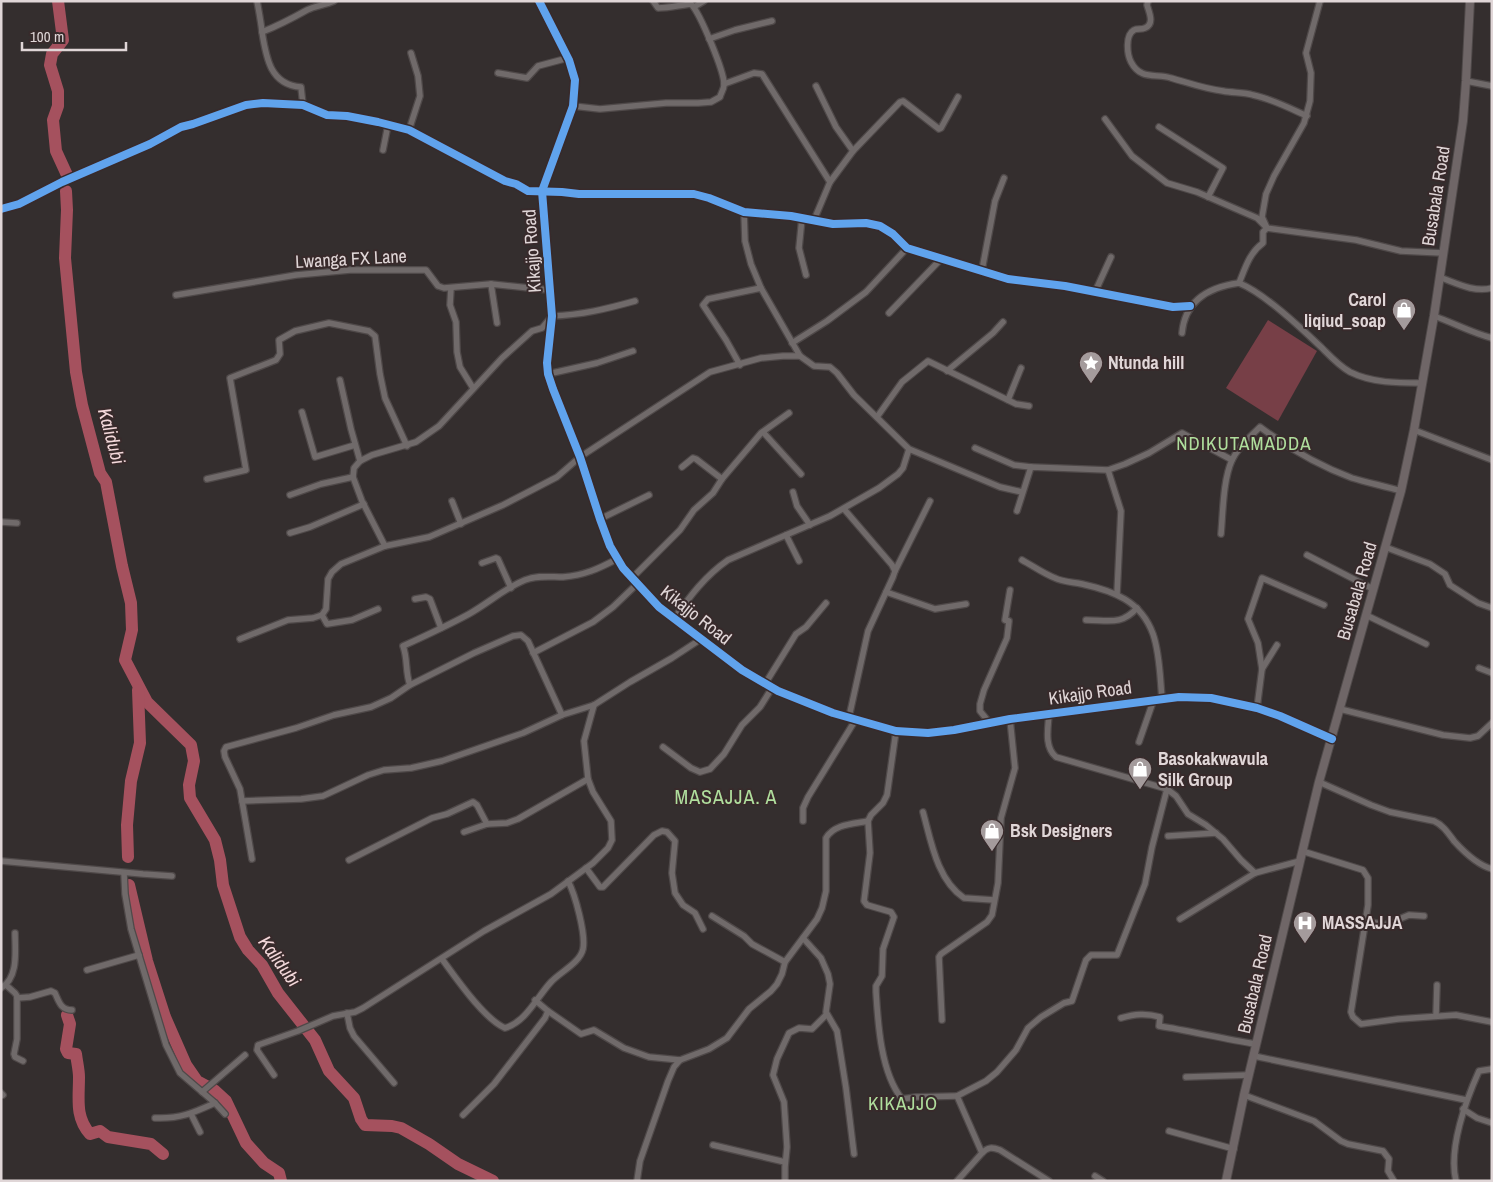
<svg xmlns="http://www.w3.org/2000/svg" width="1493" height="1182" viewBox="0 0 1493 1182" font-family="'Archivo Narrow',sans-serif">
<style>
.green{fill:#773f47}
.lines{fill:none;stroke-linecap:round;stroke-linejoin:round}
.river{stroke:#a5515e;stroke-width:12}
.street-casing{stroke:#4f4949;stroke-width:8}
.secondary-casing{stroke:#4f4949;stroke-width:10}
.street{stroke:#706a6a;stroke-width:5.5}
.secondary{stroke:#6f6667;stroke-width:8}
.cycleway-casing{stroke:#382a2b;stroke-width:11}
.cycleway{stroke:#60a3ed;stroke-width:8}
.labels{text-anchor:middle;stroke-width:4;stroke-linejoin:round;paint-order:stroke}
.street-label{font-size:18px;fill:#e0d6d7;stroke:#382a2b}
.poi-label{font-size:18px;font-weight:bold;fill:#e0d6d7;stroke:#382a2b;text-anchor:start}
.water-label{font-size:19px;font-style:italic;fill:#f4d9db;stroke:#382a2b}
.neighbourhood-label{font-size:19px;letter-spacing:1px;fill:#afde9d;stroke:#382a2b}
.quarter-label{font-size:20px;letter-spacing:1px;fill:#afde9d;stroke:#382a2b}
</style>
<rect width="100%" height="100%" fill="#342e2e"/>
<polygon class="green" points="1268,320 1317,351 1278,421 1226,388"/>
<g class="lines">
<g class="river">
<polyline points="58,1 63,40 52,54 50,65 58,91 58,106 53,120 56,151 67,175"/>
<polyline points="66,191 67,210 65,258 76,372 82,405 100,473 106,482 122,566 131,603 132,630 125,660 147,702 191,745 194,761 189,785 190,798 215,840 220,860 223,885 240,937 248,950 262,965 278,993 315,1040 329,1071 354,1098 361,1119 365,1125 392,1126 401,1128 429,1144 458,1164 493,1181"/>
<polyline points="128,857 127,825 131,781 140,743 138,690"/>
<polyline points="129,885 147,961 165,1017 186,1065 197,1081 214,1090 226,1101 246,1143 264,1163 279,1173 281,1181"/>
<path d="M67 1015 70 1024 66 1049 68 1053 76 1054C77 1062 79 1070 79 1077 79 1099 75 1117 90 1134L100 1131 108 1137 151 1144 163 1154"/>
</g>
<g class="street-casing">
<g id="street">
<path d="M257 1C259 12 261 22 262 32 266 57 270 85 301 87L303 105"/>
<polyline points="539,1 569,60 575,80 573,106 542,191 552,316 547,363 548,374 553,389 580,457 600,519 610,546 623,568 659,607 742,670 778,691 833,713 896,731 928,733 954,730 1010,719 1179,697 1211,698 1257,708 1280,716 1332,739"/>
<path d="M1148 1 1147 5C1149 12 1155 24 1145 28 1141 30 1137 28 1134 30 1125 35 1127 54 1131 62 1141 81 1156 73 1171 78 1189 83 1205 89 1223 91 1233 93 1244 92 1253 95 1272 99 1289 108 1307 116"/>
<polyline points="1320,1 1306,53 1311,73 1310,101 1304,123 1274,176 1266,194 1262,217 1267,228 1356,240 1401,251 1443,253"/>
<polyline points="694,7 704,1"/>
<path d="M262 32C280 25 291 19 307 10 315 6 325 5 334 1"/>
<polyline points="709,39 735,30 772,21"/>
<polyline points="498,73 527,78 538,66 568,58"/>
<polyline points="1466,81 1492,86"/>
<polyline points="724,84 754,73 762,74 830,182 814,220"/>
<polyline points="816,86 836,127 853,151 830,182"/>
<path d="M573 106 600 109 666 103H698L711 102 720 97C721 93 724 89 724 85 725 73 700 13 691 4 680 5 670 8 658 8L653 1"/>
<path d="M1105 119 1132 156 1167 183 1197 192 1257 218 1267 228 1263 232V243C1249 253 1245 269 1239 283"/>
<polyline points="1159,127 1223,168 1208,197"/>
<polyline points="409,130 420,96 418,76 411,53"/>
<polyline points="383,150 388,125"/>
<polyline points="853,151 900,102 903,101 907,104 939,129 941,128 958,97"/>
<polyline points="1,209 19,204 62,182 150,144 181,127 193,124 246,105 263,103 303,105 327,115 347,116 378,122 409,130 505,181 516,184 528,191 562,192 579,194 694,194 709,198 744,212 791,216 833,224 866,223 880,226 893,234 907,248 1008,279 1065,286 1173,307 1190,306"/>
<polyline points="744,212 745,241 751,264 761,288 800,356 814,366 830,367 837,373 854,395 909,449 1000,487 1022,492"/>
<polyline points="802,218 799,248 806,275"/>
<polyline points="982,270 995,201 1004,178"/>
<path d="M1439 277C1456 283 1474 293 1492 288"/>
<polyline points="491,284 497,323"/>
<polyline points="451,288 450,305 456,322 457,352 460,367 473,388"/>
<polyline points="1095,292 1111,257"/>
<polyline points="176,295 296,275 350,270 426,270 438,286 444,288 491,284 549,290"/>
<polyline points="889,313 941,259"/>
<path d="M1434 316C1454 323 1472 333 1492 338"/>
<path d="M1182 333C1185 300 1209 287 1239 283 1264 293 1301 328 1321 347 1330 356 1339 366 1350 372 1372 383 1398 383 1421 383"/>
<polyline points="792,343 827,321 866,292 907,248"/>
<polyline points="740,365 726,340 703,305 708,299 761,288"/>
<polyline points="947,371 993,333 1003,322"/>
<polyline points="548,374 597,363 633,351"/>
<polyline points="340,380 351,429 360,461"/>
<polyline points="1008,400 1021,368"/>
<polyline points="302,412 315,457 355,445"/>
<polyline points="877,417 902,382 928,361 1016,404 1029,406"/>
<polyline points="1414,430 1492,460"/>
<polyline points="763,432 801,474"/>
<polyline points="975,448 1014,465 1031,467"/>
<polyline points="682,467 693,458 696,459 722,479"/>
<polyline points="1108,470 1121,511 1117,594"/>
<polyline points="207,479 246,470 230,378 276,360 280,354 279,340 295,331 329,323 369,331 375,336 380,374 385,398 407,446"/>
<polyline points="793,492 797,506 810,525"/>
<polyline points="290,495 321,484 353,477"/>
<polyline points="452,501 461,524"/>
<polyline points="844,509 892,565 895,571 893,577 868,631 849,717"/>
<polyline points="1017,511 1031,467 1108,470 1125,464 1149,453 1182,433 1232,460"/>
<polyline points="600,519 649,495"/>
<polyline points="1,522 17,523"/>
<polyline points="290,533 310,527 364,504"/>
<path d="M1221 534C1223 512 1223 480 1232 460 1238 447 1250 437 1260 427 1287 447 1319 466 1352 478 1368 483 1385 486 1401 491"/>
<polyline points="786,535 799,561"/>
<path d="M385 546 362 501 353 477 354 468 360 461 372 455 416 442 439 426 502 358 532 331 542 328 552 316C582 315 606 309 635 301"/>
<polyline points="1385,547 1430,564 1445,574 1450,585 1478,603 1492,608"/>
<polyline points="1307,555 1373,589"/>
<path d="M1022 560C1033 566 1044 574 1055 578 1063 582 1073 582 1082 584 1114 591 1141 601 1153 634 1160 654 1160 678 1162 698"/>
<polyline points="482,563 496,558 498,559 511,588"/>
<polyline points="895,571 930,501"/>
<polyline points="632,578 680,530 694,510 713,493 722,479 761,433 789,413"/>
<polyline points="886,592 935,609 966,604"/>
<polyline points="415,599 426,597 430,599 441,628"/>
<polyline points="322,615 327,624 352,620 378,609"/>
<polyline points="1366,615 1426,644"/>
<path d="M674 619C690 596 705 576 728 560L830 516 879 488 898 474 903 468 909 449"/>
<path d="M1086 620C1108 620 1121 626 1137 608"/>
<polyline points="240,639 288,620 313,618 322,615 326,609 328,579 332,572 341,564 385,546 429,537 503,505 534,489 557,477 580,457 710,372 761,358 783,356 800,356"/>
<polyline points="533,653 593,622 613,607 637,584"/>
<polyline points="1479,668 1492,673"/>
<polyline points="1262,669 1277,645"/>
<polyline points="765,684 796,634 806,627 826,603"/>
<path d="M410 685C405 672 408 659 403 646 425 636 447 626 469 614 487 604 505 588 525 580 537 575 550 577 563 577 585 575 598 569 617 559"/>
<polyline points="1257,708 1262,669 1258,643 1248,619 1262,578 1324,605"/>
<polyline points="1340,709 1443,735 1470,738 1478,736 1492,723"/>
<path d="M1049 714C1048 728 1044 747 1056 757L1167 789 1176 796 1188 814 1206 825 1223 839 1241 860 1255 873"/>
<polyline points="989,722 980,711 980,704 984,690 1007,638 1009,621 1005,620 1010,590"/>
<path d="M896 731 887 795 883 803 871 815 868 821 870 853 864 901 867 905 891 912 894 917 883 949 882 976 876 986V992C878 1025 881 1073 902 1099L916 1097 957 1096"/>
<polyline points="1139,742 1154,699"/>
<polyline points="663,747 691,768 700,772 710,769 724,754 742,725 760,707 772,688"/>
<path d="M1319 782 1371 805 1390 812 1434 821C1443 825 1448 833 1454 841 1464 852 1477 865 1492 869"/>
<polyline points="242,801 301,799 323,796 368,775 384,770 411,768 442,761 523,733 562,715 594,705 630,682 672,658 701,639"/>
<path d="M923 812C931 841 937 880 964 898L994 900"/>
<polyline points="803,821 803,808 808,797 856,719"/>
<polyline points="464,832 487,824 507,823 518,819 588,779"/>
<polyline points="1168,836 1216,833"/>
<polyline points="1302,851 1363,870 1368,878 1368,905 1351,1012 1353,1017 1361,1024 1398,1019 1456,1015 1492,1022"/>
<polyline points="252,859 240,789 225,757 224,751 226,747 296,728 334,715 371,707 391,698 410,685 474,653 513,636 521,635 528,641 562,715"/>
<polyline points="349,860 432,818 447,814 473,802 477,805 487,824"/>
<polyline points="1,861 143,874 172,876"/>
<polyline points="586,868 600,887 603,887 654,835 662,831 667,832 675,841 672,873 675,893 683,905 695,913 703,929"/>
<polyline points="124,873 125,894 131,929 166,1045 180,1073 215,1103 225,1114"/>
<polyline points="712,916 744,936 752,944 785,962"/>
<polyline points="1180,919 1255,873 1300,861"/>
<polyline points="1366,921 1385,925 1409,915 1424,916"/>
<polyline points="803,938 821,958 828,974 830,984 826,1012 837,1031 846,1088 854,1154"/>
<path d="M442 959C456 978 484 1019 505 1028 526 1022 537 997 551 982 560 972 580 963 583 949 586 934 575 894 568 881"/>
<polyline points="87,970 139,955"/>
<polyline points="6,985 15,993 17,996 17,1039 14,1054 15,1057 23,1061"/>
<path d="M1 988C19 978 15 950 15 933"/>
<path d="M17 998 30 997 51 991 55 993C59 1002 61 1010 72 1010"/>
<polyline points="548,1011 581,1034 594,1030 624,1048 649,1057 680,1060"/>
<polyline points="347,1013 350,1028 354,1036 394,1083"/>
<polyline points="1436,1016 1437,985"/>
<path d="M1121 1018C1135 1014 1146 1013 1160 1017L1159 1026C1191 1031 1223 1039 1256 1044"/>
<polyline points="942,1020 939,957 941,954 987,922 992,915 998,883 1001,818 1015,768 1010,719"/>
<polyline points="1254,1056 1466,1100"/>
<polyline points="274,1075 257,1050 258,1045 298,1031 333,1016 355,1012 363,1008 484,931 551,894 593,863 608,848 612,840 611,821 593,792 588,779 584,741 594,705"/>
<polyline points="1186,1077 1249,1075"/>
<polyline points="202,1092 245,1055"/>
<polyline points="1,1093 3,1095"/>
<polyline points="1244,1095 1314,1121 1341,1141 1348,1144 1383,1151 1389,1159 1388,1171 1394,1181"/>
<polyline points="1463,1109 1477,1118 1492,1123"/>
<polyline points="191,1114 200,1132"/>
<polyline points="463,1115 494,1084 545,1018 548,1011 535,1000"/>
<path d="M155 1118C180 1119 193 1113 215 1103"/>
<polyline points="1169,1131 1234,1149"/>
<polyline points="713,1145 785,1162"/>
<polyline points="982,1153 957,1096 986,1081 997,1072 1016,1050 1028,1028 1041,1017 1064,1003 1072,1001 1086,960 1091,955 1117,955 1145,884 1152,847 1167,789"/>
<polyline points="1095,1176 1103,1181"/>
<path d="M637 1181 640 1161 668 1081 674 1067 680 1060 709 1049 727 1038 749 1009 771 991 777 984 782 974 785 962 817 919 822 908 826 891V838C834 824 853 824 868 821"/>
<polyline points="785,1181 785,1167 787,1147 784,1102 773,1075 777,1059 789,1033 799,1028 812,1029 826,1015"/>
<path d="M957 1181 982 1153C988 1147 992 1147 1000 1150L1049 1181"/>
<path d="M1456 1181C1448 1149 1466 1100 1479 1071L1492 1069"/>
</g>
</g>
<g class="secondary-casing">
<polyline id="secondary" points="1226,1181 1244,1095 1319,782 1401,491 1414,430 1434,316 1463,121 1466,81 1470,1"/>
</g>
<use href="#street" class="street"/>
<use href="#secondary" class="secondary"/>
<g class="cycleway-casing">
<g id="cycleway">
<polyline points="539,1 569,60 575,80 573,106 542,191 552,316 547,363 548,374 553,389 580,457 600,519 610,546 623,568 659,607 742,670 778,691 833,713 896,731 928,733 954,730 1010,719 1179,697 1211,698 1257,708 1280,716 1332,739"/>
<polyline points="1,209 19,204 62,182 150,144 181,127 193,124 246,105 263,103 303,105 327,115 347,116 378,122 409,130 505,181 516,184 528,191 562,192 579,194 694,194 709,198 744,212 791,216 833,224 866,223 880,226 893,234 907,248 1008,279 1065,286 1173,307 1190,306"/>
</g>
</g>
<use href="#cycleway" class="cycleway"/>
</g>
<defs>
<g id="shop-pin" transform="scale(1.25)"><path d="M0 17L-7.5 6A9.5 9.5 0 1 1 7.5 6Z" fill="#a49b9c" stroke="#382a2b"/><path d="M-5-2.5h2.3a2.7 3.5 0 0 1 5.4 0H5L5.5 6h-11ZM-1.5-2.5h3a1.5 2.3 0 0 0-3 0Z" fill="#fff"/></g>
<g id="sight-pin" transform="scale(1.25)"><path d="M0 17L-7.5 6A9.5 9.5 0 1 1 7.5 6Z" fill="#a49b9c" stroke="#382a2b"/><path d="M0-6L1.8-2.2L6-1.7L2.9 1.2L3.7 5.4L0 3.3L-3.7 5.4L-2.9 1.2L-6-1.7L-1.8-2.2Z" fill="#fff"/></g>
<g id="hospital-pin" transform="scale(1.25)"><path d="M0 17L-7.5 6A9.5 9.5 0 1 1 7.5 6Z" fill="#a49b9c" stroke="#382a2b"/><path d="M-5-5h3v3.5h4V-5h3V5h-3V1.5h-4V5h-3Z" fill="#fff"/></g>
</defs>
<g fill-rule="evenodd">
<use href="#shop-pin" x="1404" y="310"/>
<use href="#sight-pin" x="1091" y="363"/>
<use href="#shop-pin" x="1140" y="769"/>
<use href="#shop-pin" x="992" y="831"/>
<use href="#hospital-pin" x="1305" y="923"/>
</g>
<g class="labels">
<g class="street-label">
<text transform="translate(1436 196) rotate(-81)" y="6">Busabala Road</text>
<text transform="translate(532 251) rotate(-94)" y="6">Kikajjo Road</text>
<text transform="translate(351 259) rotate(-3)" y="6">Lwanga FX Lane</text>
<text transform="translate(1357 591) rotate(-74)" y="6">Busabala Road</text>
<text transform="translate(696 615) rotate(38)" y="6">Kikajjo Road</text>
<text transform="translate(1090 693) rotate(-8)" y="6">Kikajjo Road</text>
<text transform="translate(1255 984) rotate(-77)" y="6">Busabala Road</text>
</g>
<g class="poi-label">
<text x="1386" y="306" text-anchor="end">Carol<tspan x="1386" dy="21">liqiud_soap</tspan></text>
<text x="1108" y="369">Ntunda hill</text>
<text x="1158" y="765">Basokakwavula<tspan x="1158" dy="21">Silk Group</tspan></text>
<text x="1010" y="837">Bsk Designers</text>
<text x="1322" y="929">MASSAJJA</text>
</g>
<g class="water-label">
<text transform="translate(112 436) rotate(75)" y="7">Kalidubi</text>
<text transform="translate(280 961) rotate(54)" y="7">Kalidubi</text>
</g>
<g class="neighbourhood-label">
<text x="1244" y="450">NDIKUTAMADDA</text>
<text x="903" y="1110">KIKAJJO</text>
</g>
<g class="quarter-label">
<text x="726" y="804">MASAJJA. A</text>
</g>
</g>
<rect width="1493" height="1182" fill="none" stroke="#e0d6d7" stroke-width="5"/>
<path d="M22 42v8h104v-8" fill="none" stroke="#e0d6d7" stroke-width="2.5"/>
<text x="30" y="42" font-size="15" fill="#e0d6d7" stroke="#382a2b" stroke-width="4" paint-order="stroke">100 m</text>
</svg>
